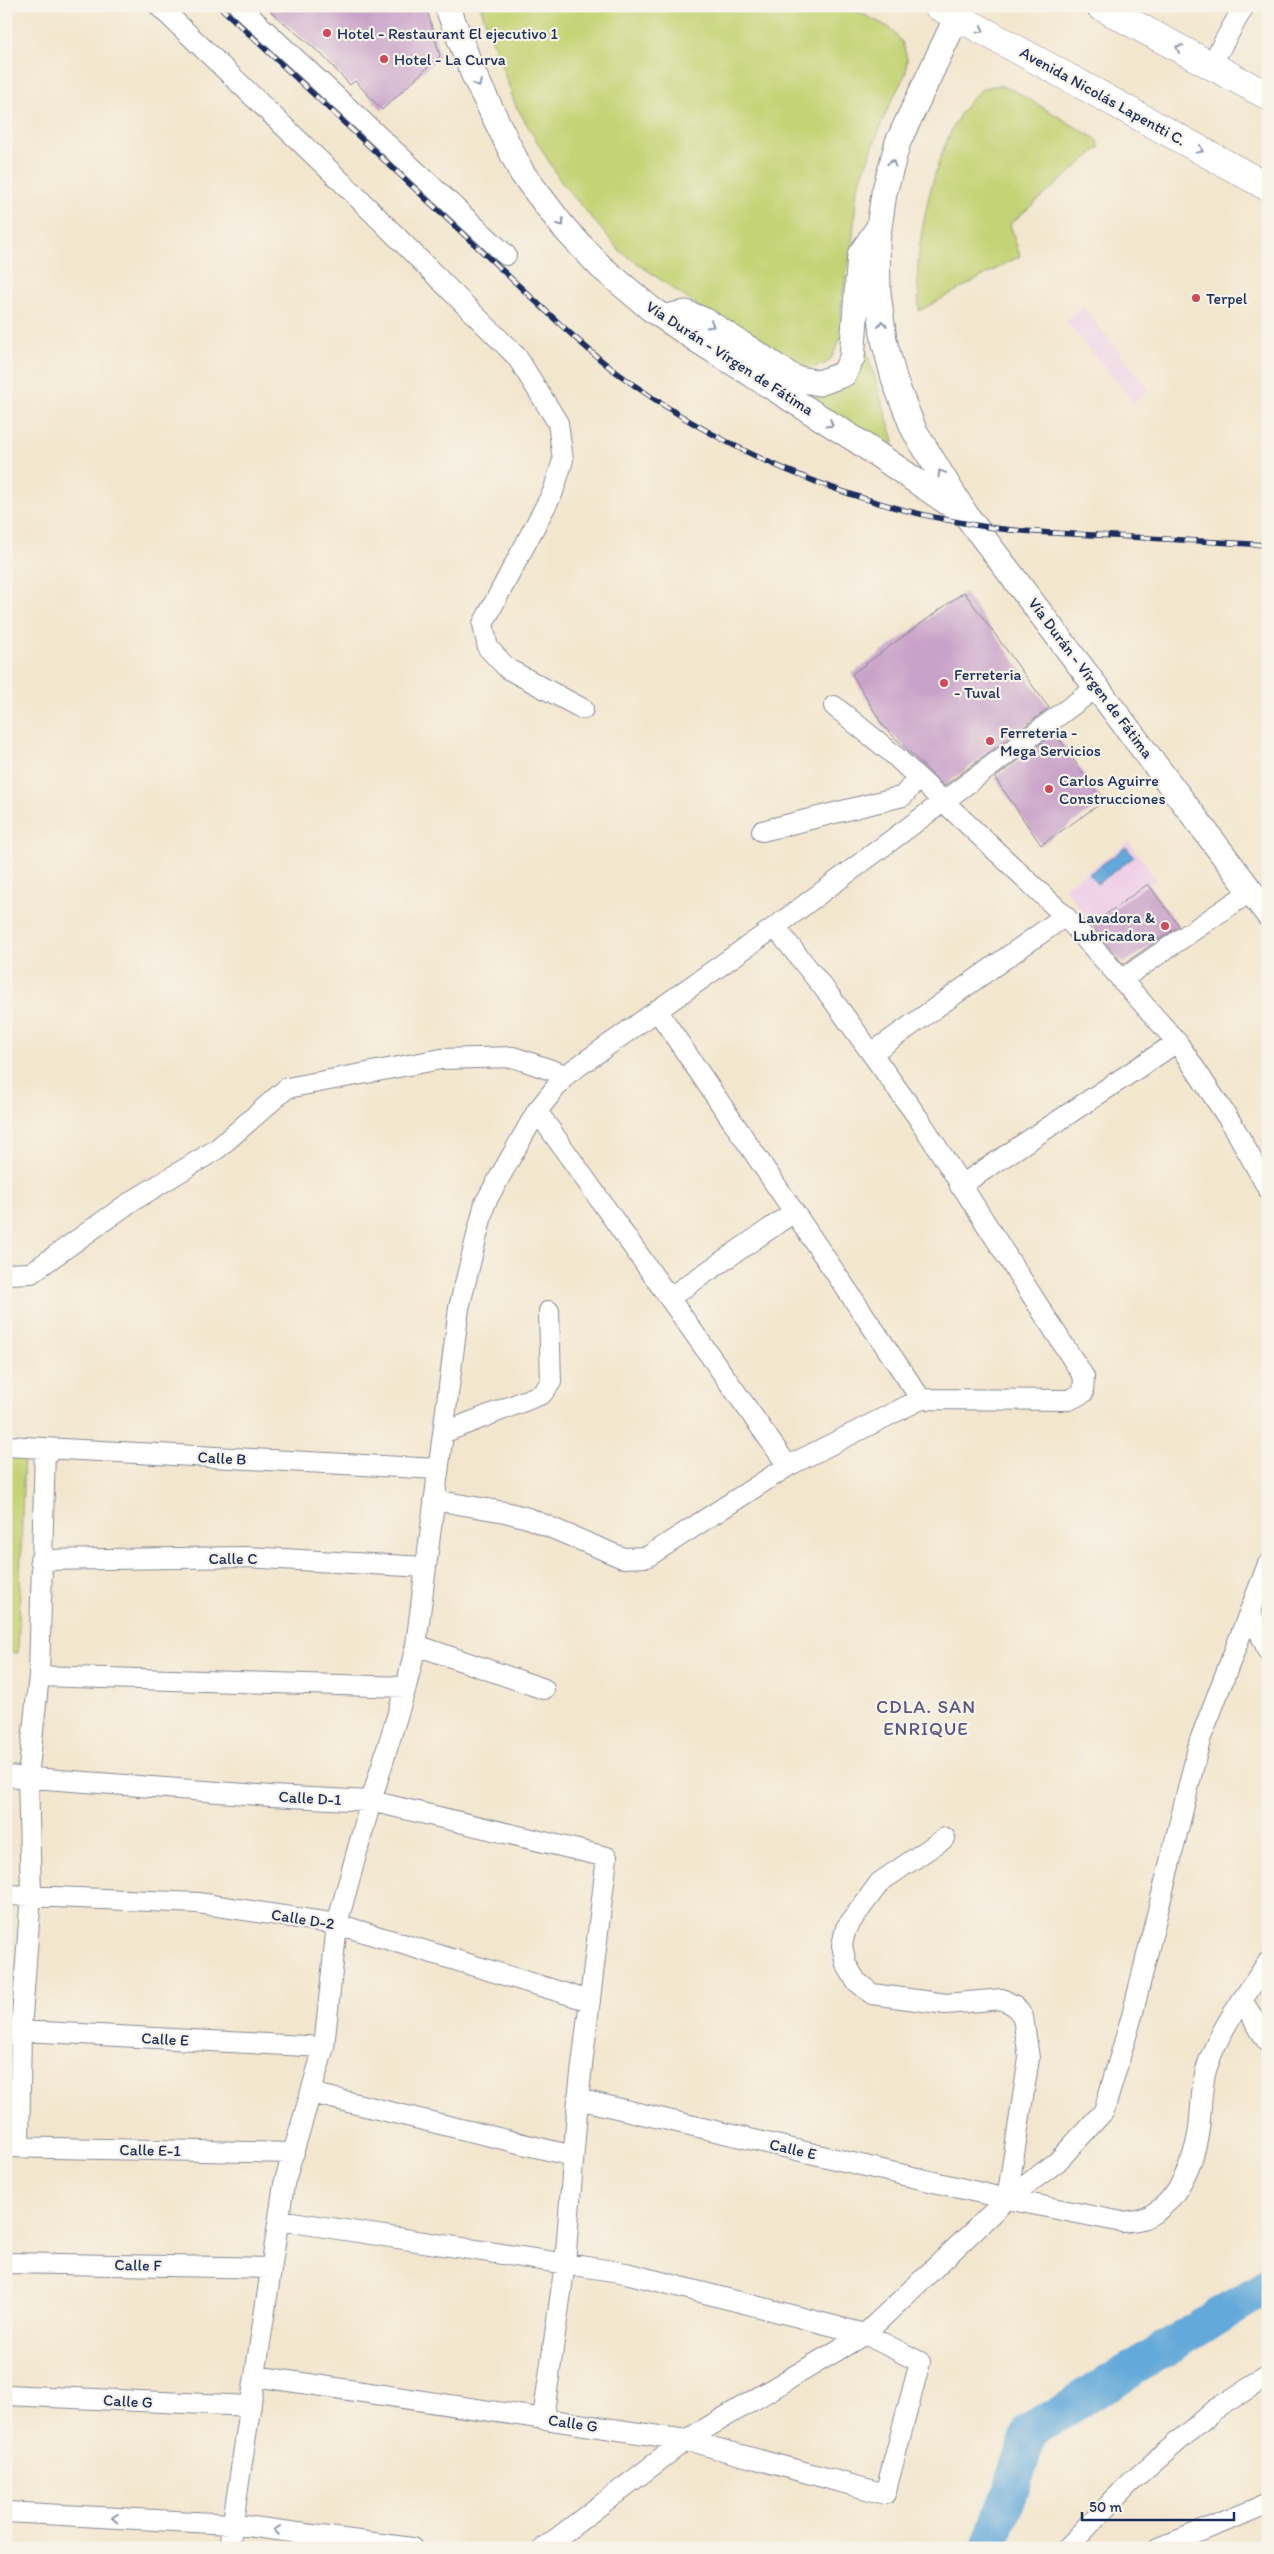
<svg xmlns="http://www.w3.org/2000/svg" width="1274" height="2554" font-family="Itim,sans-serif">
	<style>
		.built { fill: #efd0e7 }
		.green { fill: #c4d375; stroke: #70816a }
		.water { fill: #63a9d9; stroke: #3f6c9c }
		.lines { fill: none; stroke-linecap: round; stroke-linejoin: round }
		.river { stroke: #63a9d9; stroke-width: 36 }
		.building { fill: #c9a2c9 }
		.minor-casing { stroke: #878a96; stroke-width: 22 }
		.major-casing { stroke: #878a96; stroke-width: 27 }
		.highway-casing { stroke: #878a96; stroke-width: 29 }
		.minor { stroke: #fff; stroke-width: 20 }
		.major { stroke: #fff; stroke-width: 25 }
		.highway { stroke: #fff; stroke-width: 28 }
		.rail-casing { stroke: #1b2f5e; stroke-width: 5.5 }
		.rail { stroke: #f7f3e8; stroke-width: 4; stroke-dasharray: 11; stroke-linecap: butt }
		.oneway { stroke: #8d97ae }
		.poi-dot { fill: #d1495b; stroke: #f7f3e8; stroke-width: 2 }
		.labels { text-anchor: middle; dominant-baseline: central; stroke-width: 4.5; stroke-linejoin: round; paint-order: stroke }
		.poi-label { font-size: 16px; fill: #1b2f5e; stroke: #f7f3e8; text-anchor: start }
		.street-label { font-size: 16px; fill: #1b2f5e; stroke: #f7f3e8 }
		.quarter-label { font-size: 19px; letter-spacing: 1px; fill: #585783; stroke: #f7f3e8 }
	</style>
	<rect width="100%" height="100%" fill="#f7f3e8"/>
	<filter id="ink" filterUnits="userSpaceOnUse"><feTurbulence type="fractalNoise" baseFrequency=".02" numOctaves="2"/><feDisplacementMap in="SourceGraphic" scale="10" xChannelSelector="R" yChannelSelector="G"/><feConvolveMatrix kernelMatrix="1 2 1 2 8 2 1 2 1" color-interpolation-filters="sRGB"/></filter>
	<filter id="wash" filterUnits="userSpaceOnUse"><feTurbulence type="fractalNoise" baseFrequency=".0096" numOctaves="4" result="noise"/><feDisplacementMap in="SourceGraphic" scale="20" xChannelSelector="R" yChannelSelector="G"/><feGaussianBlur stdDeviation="1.12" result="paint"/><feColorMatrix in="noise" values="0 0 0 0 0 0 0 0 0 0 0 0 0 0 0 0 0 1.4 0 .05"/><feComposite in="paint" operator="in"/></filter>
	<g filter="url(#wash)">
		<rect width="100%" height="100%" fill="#f3e6ce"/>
		<path class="built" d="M1083,307L1149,389L1134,403L1066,321Z
			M1129,842L1156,879L1091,925L1065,887Z"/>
		<path class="green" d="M480,6H847L890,28L902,42L907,58L906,73L886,112L857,189L852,245L841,304V338L831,359L825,364L808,369L799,368L699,307L620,251L561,182L516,106Z
			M999,85L1015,91L1096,139L1100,147L1010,224L1020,256L919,311C919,292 916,272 919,253C924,208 943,119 981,90C985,87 994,86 999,85Z
			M864,342L894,441L891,450L802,394L809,390Z
			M6,1450L24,1451L18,1653L6,1652Z"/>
		<path class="water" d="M1126,847L1134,857L1097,884L1089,874Z"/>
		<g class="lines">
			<path class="river" d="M990,2548L1030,2431L1268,2286"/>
		</g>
		<g id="blocks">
			<path class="building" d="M264,6H426L440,56L382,110L355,81L350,85L321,54Z
				M964,592L1049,708L944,786L883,726L852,674Z
				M1055,733L1103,802L1041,845L995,778Z
				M1148,884L1179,926L1123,964L1091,925Z"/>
		</g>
	</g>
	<g filter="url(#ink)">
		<use href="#blocks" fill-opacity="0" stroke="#878a96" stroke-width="1"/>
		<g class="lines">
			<g class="minor-casing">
				<path id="minor" d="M159,6L348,188L517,357L558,423L563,460L553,492L483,624L488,648L508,669L583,709
					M239,6L506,255
					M1211,65L1244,6
					M834,706L893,754L1065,916L1177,1042L1234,1127L1268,1189
					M762,831L903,796L918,778
					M1121,980L1251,891
					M657,1010L921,1399
					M872,1053L1065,916
					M537,1111L788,1466
					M960,1186L1177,1042
					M6,1274L31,1273L126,1205L217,1149L287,1088L441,1059L513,1057L566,1075
					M669,1298L794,1212
					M443,1433L542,1394L551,1382L549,1311
					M6,1446L438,1469
					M434,1500L505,1512L528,1518L623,1558L647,1557L788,1466L921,1399L1069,1400L1083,1393L1084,1377L919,1119L830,996L775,927
					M40,1560L246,1557L425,1567
					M1250,1611L1268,1651
					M416,1645L544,1689
					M39,1676L406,1687
					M6,1776L271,1796L371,1801L607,1857L578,2099L565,2264L543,2419
					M945,1838L880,1882L846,1928L842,1945L846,1964L856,1981L872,1994L946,2004L1002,1999L1015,2006L1023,2017L1029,2058L1007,2199
					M6,1895L198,1903L337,1924L590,2001
					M1242,2000L1268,2043
					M6,2030L324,2047
					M311,2093L573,2156
					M578,2099L1007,2199L1122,2222C1132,2221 1143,2220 1151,2215C1178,2200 1193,2163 1198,2135C1202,2113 1200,2088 1207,2067C1219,2029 1246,1995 1268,1962
					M6,2147L294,2153
					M19,2147L21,2031L31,1894L28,1777L39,1676L45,1448
					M6,2263L270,2268
					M255,2376L686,2440L885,2494L920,2362L865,2334L626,2273L279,2220
					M6,2395L251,2406
					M6,2512L231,2524L412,2548
					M229,2548L284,2184L324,2047L337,1924L371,1801L406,1687L416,1645L459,1308L485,1203L537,1111L566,1075L775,927L1097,687
					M544,2548L686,2440L865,2334L1007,2199L1057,2162L1104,2111L1132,2016L1200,1740L1268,1564
					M1067,2548L1129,2484L1214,2410L1268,2376
					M1159,2548L1268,2504"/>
			</g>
			<g class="major-casing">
				<path id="major" d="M447,6L473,73L522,173L564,228L601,267L651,309L697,340L856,440L960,511
					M962,6L898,142L884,193L877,241L878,293L884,340L895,382L914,430L966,515L1268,914
					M665,317L686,313L706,321L794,378L819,383L844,374L852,358L860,255L879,227"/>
			</g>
			<g class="highway-casing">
				<path id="highway" d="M938,6L1268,187
					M1100,6L1268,96"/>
			</g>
			<use href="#minor" class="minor"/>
			<use href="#major" class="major"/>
			<use href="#highway" class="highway"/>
			<g class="rail-casing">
				<path id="rail" d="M219,6L561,325C579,341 597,358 616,372C720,450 847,504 975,525C1014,532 1056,533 1096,535C1153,538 1211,542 1268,545"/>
			</g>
			<use href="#rail" class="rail"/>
		</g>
		<defs><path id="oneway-chevron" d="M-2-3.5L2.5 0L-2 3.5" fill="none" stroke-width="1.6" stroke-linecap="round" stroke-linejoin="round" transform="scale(1.25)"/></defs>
		<g class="oneway">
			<use href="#oneway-chevron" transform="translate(981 30) rotate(29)"/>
			<use href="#oneway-chevron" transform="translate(1179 48) rotate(-152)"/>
			<use href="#oneway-chevron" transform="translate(478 84) rotate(65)"/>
			<use href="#oneway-chevron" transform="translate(1200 150) rotate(29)"/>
			<use href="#oneway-chevron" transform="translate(892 163) rotate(-74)"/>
			<use href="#oneway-chevron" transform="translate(561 223) rotate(52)"/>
			<use href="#oneway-chevron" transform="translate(882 324) rotate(-97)"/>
			<use href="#oneway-chevron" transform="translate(711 325) rotate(31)"/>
			<use href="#oneway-chevron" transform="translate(830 424) rotate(32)"/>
			<use href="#oneway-chevron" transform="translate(941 473) rotate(-121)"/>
			<use href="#oneway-chevron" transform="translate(115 2518) rotate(-177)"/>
			<use href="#oneway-chevron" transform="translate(277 2530) rotate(-172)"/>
		</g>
	</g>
	<g class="poi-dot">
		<circle cx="327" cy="33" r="5"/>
		<circle cx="384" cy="59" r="5"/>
		<circle cx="1196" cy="298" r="5"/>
		<circle cx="944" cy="683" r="5"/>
		<circle cx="990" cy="741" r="5"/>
		<circle cx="1049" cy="789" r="5"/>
		<circle cx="1165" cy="926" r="5"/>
	</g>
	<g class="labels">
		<g class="poi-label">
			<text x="337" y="33">Hotel - Restaurant El ejecutivo 1</text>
			<text x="394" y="59">Hotel - La Curva</text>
			<text x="1206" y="298">Terpel</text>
			<text x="954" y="674">Ferreteria<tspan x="954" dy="18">- Tuval</tspan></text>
			<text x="1000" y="732">Ferreteria -<tspan x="1000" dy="18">Mega Servicios</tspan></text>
			<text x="1059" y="780">Carlos Aguirre<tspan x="1059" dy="18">Construcciones</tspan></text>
			<text x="1155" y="917" text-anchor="end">Lavadora &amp;<tspan x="1155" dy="18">Lubricadora</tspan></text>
		</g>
		<g class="street-label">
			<text transform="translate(1103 96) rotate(29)">Avenida Nicolás Lapentti C.</text>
			<text transform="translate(730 358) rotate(33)">Vía Durán - Vírgen de Fátima</text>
			<text transform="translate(1091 678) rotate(53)">Vía Durán - Vírgen de Fátima</text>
			<text transform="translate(222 1458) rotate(3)">Calle B</text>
			<text x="233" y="1558">Calle C</text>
			<text transform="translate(310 1798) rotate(3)">Calle D-1</text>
			<text transform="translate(303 1919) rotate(9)">Calle D-2</text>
			<text transform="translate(165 2039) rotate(3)">Calle E</text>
			<text transform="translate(793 2149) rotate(13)">Calle E</text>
			<text transform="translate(150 2150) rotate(1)">Calle E-1</text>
			<text transform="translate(138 2265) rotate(1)">Calle F</text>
			<text transform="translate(128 2401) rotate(3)">Calle G</text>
			<text transform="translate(573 2423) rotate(8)">Calle G</text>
		</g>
		<g class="quarter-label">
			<text x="926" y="1706">CDLA. SAN<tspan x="926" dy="22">ENRIQUE</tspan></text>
		</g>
	</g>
	<rect width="1274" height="2554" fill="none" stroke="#f7f3e8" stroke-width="25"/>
	<path d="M1082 2512v8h152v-8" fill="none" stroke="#1b2f5e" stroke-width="2.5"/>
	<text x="1089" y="2512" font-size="15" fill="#1b2f5e" stroke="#f7f3e8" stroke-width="4" paint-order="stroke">50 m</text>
</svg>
